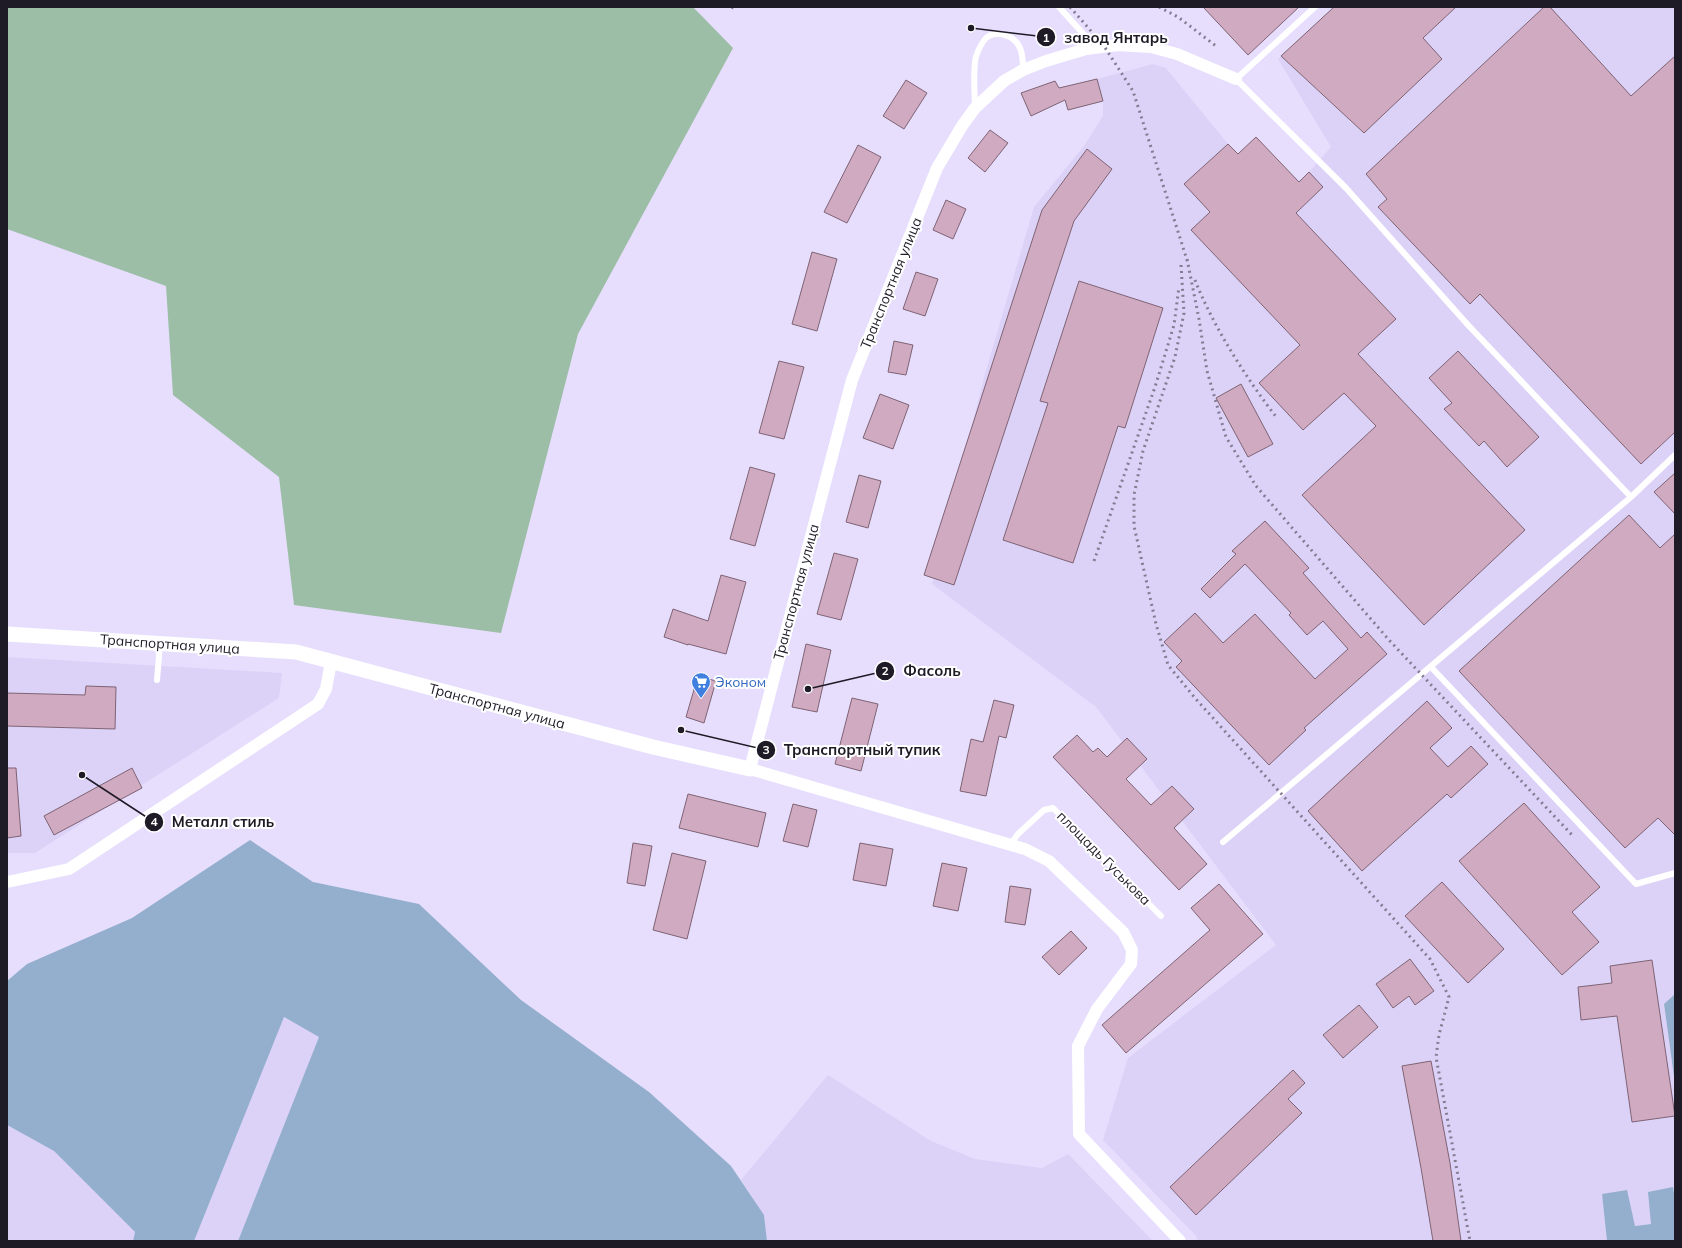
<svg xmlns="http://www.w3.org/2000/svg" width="1682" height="1248" font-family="Mulish,sans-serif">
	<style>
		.built { fill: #dcd2f8 }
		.green { fill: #9cbea6 }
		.water { fill: #94afcd }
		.building { fill: #d0aac1; stroke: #7e6374 }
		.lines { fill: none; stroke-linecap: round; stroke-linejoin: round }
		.service { stroke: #fff; stroke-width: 6 }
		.minor { stroke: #fff; stroke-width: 12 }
		.tertiary { stroke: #fff; stroke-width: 15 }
		.rail { stroke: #837d92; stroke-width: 3; stroke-dasharray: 2 4; stroke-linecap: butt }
		.labels { text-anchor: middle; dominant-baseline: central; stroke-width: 4; stroke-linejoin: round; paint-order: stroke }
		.street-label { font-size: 14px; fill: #1e1b26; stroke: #fff }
		.shop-label { font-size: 14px; fill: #366cbe; stroke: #fff; text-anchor: start }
		.leader { fill: none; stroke: #1e1b26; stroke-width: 1.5 }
		.callout-dot { fill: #1e1b26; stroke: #fff; stroke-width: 1.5 }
		.mark-label { font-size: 12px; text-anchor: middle; font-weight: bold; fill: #fff }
		.callout-label { font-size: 15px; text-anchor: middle; font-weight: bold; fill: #1e1b26; stroke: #fff; stroke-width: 4; stroke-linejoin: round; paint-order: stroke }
	</style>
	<rect width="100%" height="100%" fill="#e7defe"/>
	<path class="built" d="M1334,7H1675V994L1664,1004L1675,1084V1200L1673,1187L1651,1224L1635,1226L1602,1194L1607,1241H1198L1196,1236L1103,1140L1128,1058L1276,945L1096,707L932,584L985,374L1034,207L1084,146L1103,116V101L1097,79L1153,64L1166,68L1228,144L1281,198L1309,172L1331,147L1278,59Z
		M7,657L282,673L279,698L35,853H7Z
		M283,1017L320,1037L238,1241H194Z
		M828,1075L931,1141L975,1159L1042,1168L1068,1154L1153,1241H767L764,1215L741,1180Z
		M7,1125L54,1151L135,1232L133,1241H7Z"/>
	<path class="green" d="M7,7H693L733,48L578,334L501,633L294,605L279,477L173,395L166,286L7,229Z"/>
	<path class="water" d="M250,840L313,882L419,904L521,1000L649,1092L731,1166L764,1215L767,1241H238L319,1037L284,1017L194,1241H133L135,1232L54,1151L7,1125V981L27,964L132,918Z
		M1675,994V1084L1664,1004Z
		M1673,1187L1675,1200V1241H1607L1602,1194L1627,1190L1635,1226L1651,1224L1648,1192Z"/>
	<path class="building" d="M1203,7H1299L1248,55Z
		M1334,7H1456L1423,38L1442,59L1364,133L1281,56Z
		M1544,7H1550L1631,96L1675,56V432L1641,464L1480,294L1470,304L1378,207L1387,199L1366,174Z
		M1097,79L1103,101L1068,110L1065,100L1031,116L1021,93L1055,81L1059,88Z
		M906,80L927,93L904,129L883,116Z
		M990,130L1008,143L985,172L968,158Z
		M1256,137L1299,182L1309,172L1323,187L1296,213L1396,319L1358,354L1525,530L1424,625L1302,495L1376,426L1344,393L1303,430L1259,383L1300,345L1191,230L1210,212L1184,184L1228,144L1238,154Z
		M858,145L881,157L847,223L824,212Z
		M1087,149L1112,169L1074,221L954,585L924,575L1042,210Z
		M946,200L966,209L953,239L933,230Z
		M812,252L837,259L817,331L792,324Z
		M916,272L938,279L925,316L903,309Z
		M1079,281L1163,308L1125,428L1118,426L1073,563L1003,540L1048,403L1040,401Z
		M894,341L913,345L906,375L888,372Z
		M1458,351L1539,437L1507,467L1484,441L1479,446L1444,409L1452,403L1429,378Z
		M779,361L804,367L784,439L759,433Z
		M1241,384L1273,444L1248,457L1216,398Z
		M880,394L909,405L893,449L863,438Z
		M750,467L775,474L755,546L730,539Z
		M1675,473V514L1654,492Z
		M859,475L881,481L868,528L846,522Z
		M1629,515L1660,548L1675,534V835L1658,818L1625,848L1459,671Z
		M1265,521L1309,568L1303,573L1361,638L1367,632L1387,654L1304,728L1306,730L1269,765L1176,667L1182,661L1164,642L1195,613L1223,643L1255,614L1315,679L1348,649L1323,621L1307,635L1289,615L1291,613L1245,564L1210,598L1201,589L1236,554L1232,551Z
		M834,553L858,559L841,620L817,614Z
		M721,575L746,582L726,654L688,644V645L664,637L673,609L708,621Z
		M806,644L831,650L817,712L792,707Z
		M698,676L716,681L704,723L686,717Z
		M86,686L116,687L115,729L7,726V693L85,695Z
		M852,698L878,704L861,771L835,764Z
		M994,700L1014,705L1006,738L999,736L986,796L960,791L971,739L983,742Z
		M1427,701L1452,728L1430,748L1448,767L1471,746L1488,764L1451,798L1447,794L1362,871L1308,811Z
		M1077,735L1093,752L1098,748L1107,757L1127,738L1147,759L1126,779L1151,805L1172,786L1194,809L1174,828L1207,864L1179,890L1053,757Z
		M7,768H16L21,836L7,838Z
		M132,768L142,788L54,835L44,816Z
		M688,794L766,813L758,847L679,828Z
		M1524,803L1600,887L1572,912L1599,942L1562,975L1459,861Z
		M793,804L817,810L808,847L783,841Z
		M633,843L652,846L645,886L627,883Z
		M860,843L893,849L886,886L853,880Z
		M672,853L706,861L687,939L653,930Z
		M942,863L967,868L958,911L933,906Z
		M1442,882L1504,949L1468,983L1405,916Z
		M1219,884L1263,934L1126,1053L1102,1025L1210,930L1191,908Z
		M1010,886L1031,889L1025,925L1005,922Z
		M1071,931L1087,948L1059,975L1042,957Z
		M1410,959L1434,991L1415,1005L1409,996L1393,1008L1376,984Z
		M1652,960L1675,1116L1632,1122L1617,1016L1581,1020L1578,987L1612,983L1610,966Z
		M1359,1005L1378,1027L1343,1058L1323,1035Z
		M1431,1061L1450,1163L1461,1241H1433L1421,1168L1402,1066Z
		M1293,1070L1305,1083L1288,1099L1302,1113L1196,1215L1170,1187Z"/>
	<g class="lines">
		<path class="service" d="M1059,7L1096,48
			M1315,7L1236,79L1346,188L1468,325L1631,497L1675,455
			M975,107C975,95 972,64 977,54C978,50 983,41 986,38C997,29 1015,36 1020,48C1023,55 1023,63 1023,70
			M1431,667L1636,884L1675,873
			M157,680L160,644
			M1223,842L1631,497
			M1010,845L1018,834L1044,810L1053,808L1161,916"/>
		<path class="minor" d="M7,882L69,869L318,704L326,689L331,662
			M1180,1241L1079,1134L1078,1046L1097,1009L1131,964L1132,950L1123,932L1049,861L1025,849L750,769L852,380L937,168L962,126L975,108L1004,81L1023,70L1046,61L1086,49L1118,45L1151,47L1177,54L1236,79"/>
		<path class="tertiary" d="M7,634L296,652L653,747L750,769"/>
		<path class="rail" d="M732,7L734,9
			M1070,7L1104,46L1133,91L1188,263
			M1159,7L1178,17L1216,46
			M1187,259L1199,319L1207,371L1226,437L1256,486L1389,640L1573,836
			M1181,265L1184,313L1175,357L1143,451L1134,495V526L1156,624L1168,665L1195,698L1430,959L1449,997L1439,1035L1436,1057L1470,1241
			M1195,280C1213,326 1246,378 1277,418
			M1094,561L1155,387L1174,325L1179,287"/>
	</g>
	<defs>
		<g id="supermarket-pin" transform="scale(1)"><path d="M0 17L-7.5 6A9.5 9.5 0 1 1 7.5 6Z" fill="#3f7fe0" stroke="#fff"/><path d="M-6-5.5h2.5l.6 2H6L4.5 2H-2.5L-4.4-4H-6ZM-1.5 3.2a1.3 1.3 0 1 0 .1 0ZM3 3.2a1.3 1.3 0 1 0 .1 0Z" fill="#fff"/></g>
	</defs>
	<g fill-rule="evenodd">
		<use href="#supermarket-pin" x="701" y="682"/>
	</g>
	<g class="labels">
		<g class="street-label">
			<text transform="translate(891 283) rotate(-68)">Транспортная улица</text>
			<text transform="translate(796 592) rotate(-75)">Транспортная улица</text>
			<text transform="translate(170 644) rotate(4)">Транспортная улица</text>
			<text transform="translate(497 706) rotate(15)">Транспортная улица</text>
			<text transform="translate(1104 858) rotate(45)">площадь Гуськова</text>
		</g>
		<g class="shop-label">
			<text x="715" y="682">Эконом</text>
		</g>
	</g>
	<path class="leader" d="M971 28L1046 37M808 689L885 671M681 730L766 750M82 775L154 822"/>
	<g class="callout-dot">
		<circle cx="971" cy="28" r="4"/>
		<circle cx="808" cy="689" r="4"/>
		<circle cx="681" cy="730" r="4"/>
		<circle cx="82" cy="775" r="4"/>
		<circle cx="1046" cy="37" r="10"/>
		<circle cx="885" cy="671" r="10"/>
		<circle cx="766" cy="750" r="10"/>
		<circle cx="154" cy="822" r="10"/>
	</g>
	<g class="mark-label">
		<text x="1046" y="42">1</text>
		<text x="885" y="675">2</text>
		<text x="766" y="754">3</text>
		<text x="154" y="826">4</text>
	</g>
	<g class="callout-label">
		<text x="1116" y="43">завод Янтарь</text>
		<text x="932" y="676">Фасоль</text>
		<text x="862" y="755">Транспортный тупик</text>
		<text x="223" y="827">Металл стиль</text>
	</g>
	<rect width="1682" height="1248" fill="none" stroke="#1e1b26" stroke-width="16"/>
</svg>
